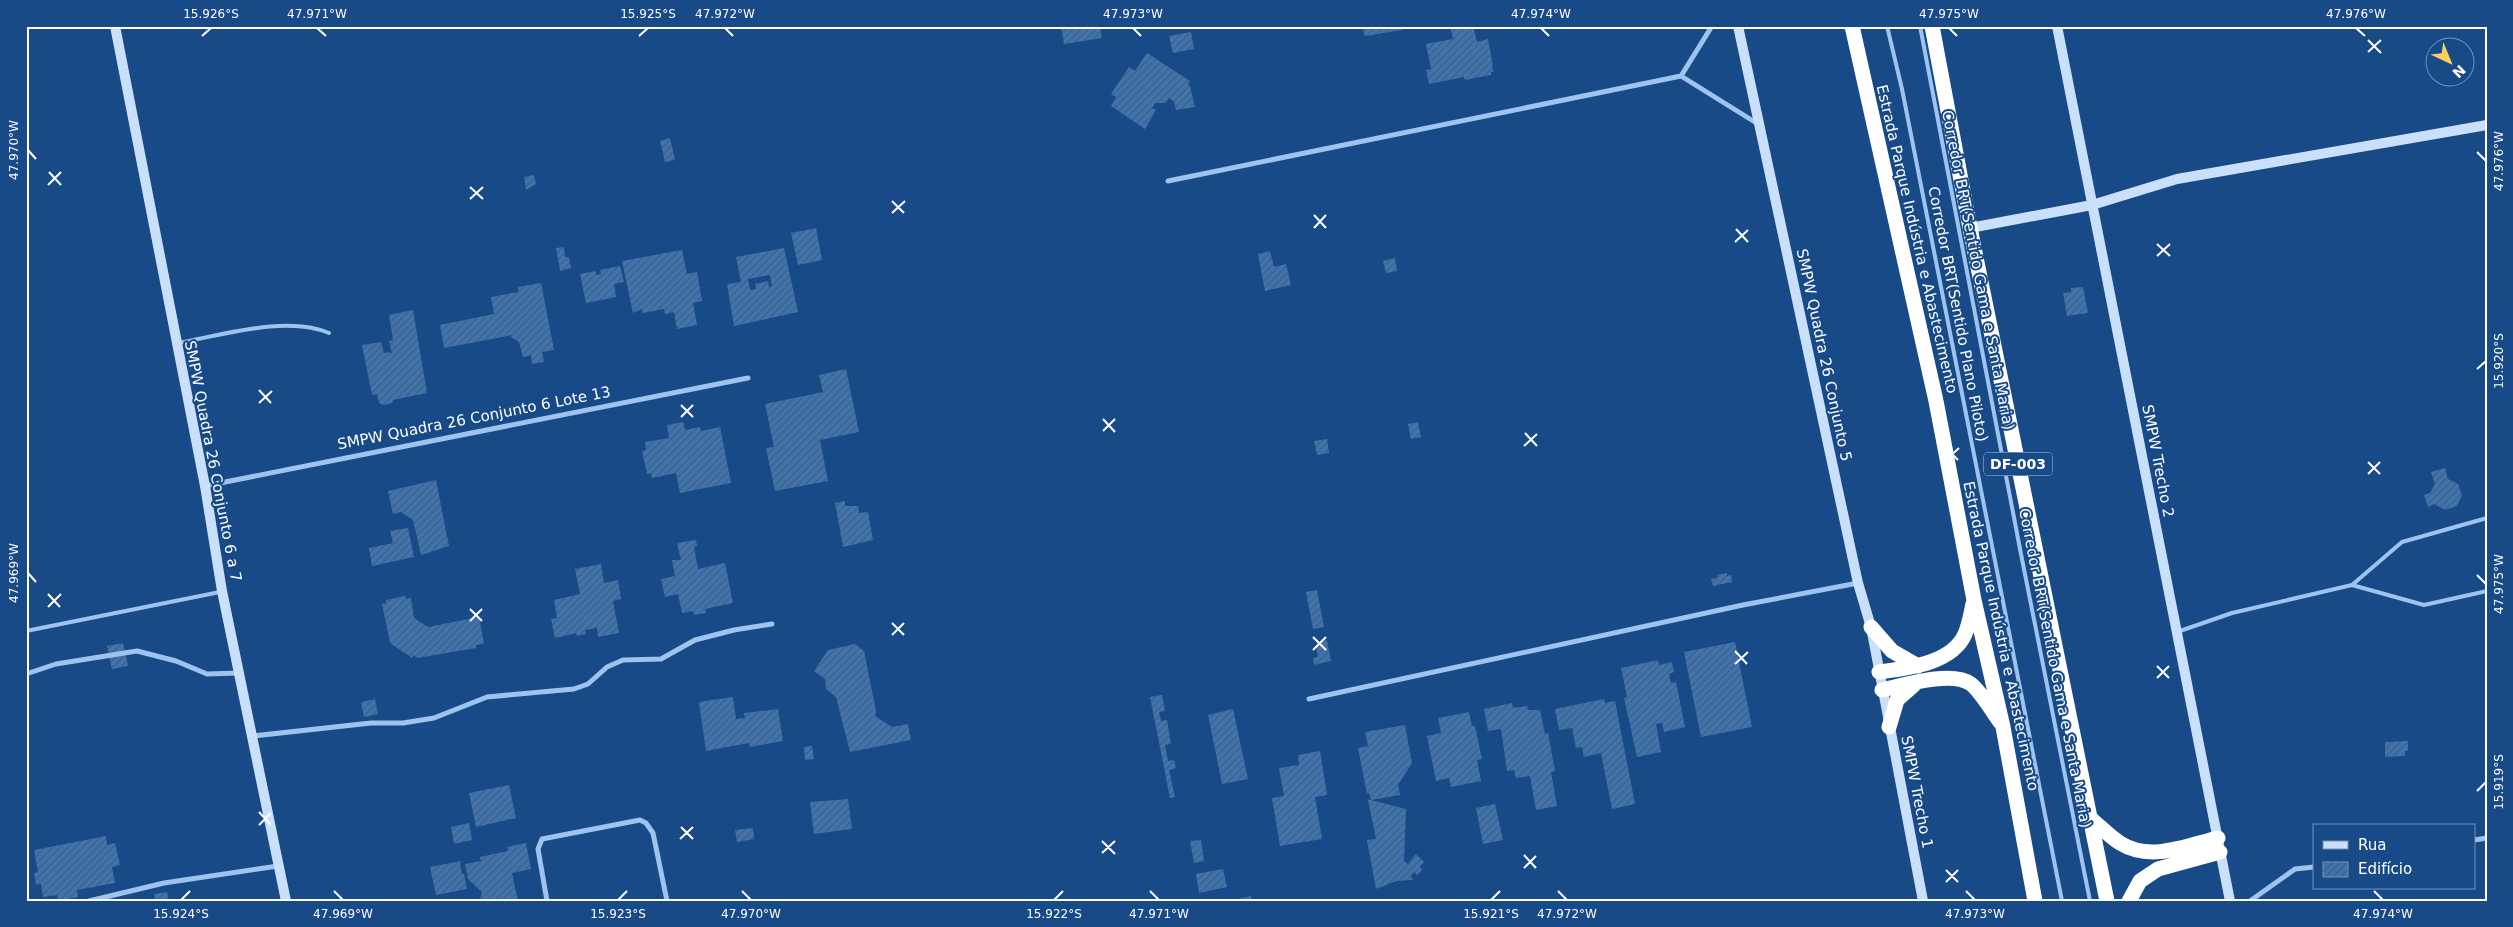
<svg xmlns="http://www.w3.org/2000/svg" width="2513" height="927" font-family="'DejaVu Sans',sans-serif">
	<style>
		.building { fill: url(#building-hatch); fill-rule: evenodd }
		.lines { fill: none; stroke-linecap: round; stroke-linejoin: round }
		.lane { stroke: #9dc3ee; stroke-width: 4 }
		.street { stroke: #9dc3ee; stroke-width: 5 }
		.secondary { stroke: #cae0fa; stroke-width: 10 }
		.highway { stroke: #fff; stroke-width: 15 }
		.ticks { fill: none; stroke: #fff; stroke-width: 2 }
		.labels { text-anchor: middle; dominant-baseline: central; stroke-width: 4; stroke-linejoin: round; paint-order: stroke }
		.shield { fill: #174a87; stroke: #b9c9db; stroke-width: 1 }
		.shield-label { font-size: 14px; font-weight: bold; fill: #fff }
		.street-label { font-size: 15px; fill: #fff; stroke: #174a87 }
		.neatline { fill: none; stroke: #fff; stroke-width: 2 }
		.ticks-label { font-size: 12px; text-anchor: middle; fill: #fff }
	</style>
	<defs>
		<pattern id="building-hatch" width="6" height="6" patternUnits="userSpaceOnUse" patternTransform="scale(1.25)"><rect width="6" height="6" fill="#3f74b1"/><path d="M-1 1l2-2M0 6l6-6M5 7l2-2" fill="none" stroke="#465e79"/></pattern>
	</defs>
	<rect width="100%" height="100%" fill="#174a87"/>
	<path class="building" d="M1100,26L1102,38L1064,44L1061,27Z
		M1362,26H1401L1402,30L1365,36Z
		M1450,26H1473L1477,42L1488,39L1492,60L1493,72H1491V75L1465,80L1464,77L1429,84L1426,70L1431,69L1426,44L1453,39Z
		M1191,32L1194,49L1173,53L1169,36Z
		M1147,53L1190,81L1188,84L1190,86L1195,107L1176,110L1174,102L1169,98L1166,103H1155L1152,108L1156,110L1145,129L1111,106L1116,97L1111,94L1129,67L1135,71Z
		M670,138L675,160L665,162L660,141Z
		M534,175L536,184L526,190L524,177Z
		M816,228L822,260L798,265L791,233Z
		M564,247L565,257H569L571,268L560,271L556,248Z
		M784,248L798,312L734,326L727,284L741,282L736,257ZM770,275L772,286L769,287L768,281L755,284L756,289L750,290L748,279Z
		M682,250L687,274L697,272L702,301L693,303L697,325L677,329L674,312L665,314L664,309L643,313L642,309L633,313L622,261Z
		M1270,251L1274,267L1286,264L1291,285L1265,291L1258,254Z
		M1395,258L1397,271L1386,273L1383,261Z
		M620,266L624,282L614,284L616,297L586,303L580,274L596,271V275L601,274L600,270Z
		M541,283L554,350L542,352L544,362L532,364L531,355L523,357L519,342L511,337L512,335L444,348L440,325L494,314L491,297L518,292V287Z
		M2083,287L2088,313L2067,316L2063,293L2071,292V288Z
		M413,310L427,393L393,400L392,403L383,405L379,403L377,394L372,395L362,345L381,342L384,353L389,352L392,354L389,341L393,340L389,315Z
		M846,369L859,432L820,440L828,481L775,491L766,448L774,447L765,404L823,392L819,375Z
		M683,422L685,430L700,427L701,431L720,427L731,483L680,493L676,473L652,478L651,473L647,474L642,451L646,450L645,442L669,438L667,425Z
		M1418,422L1421,437L1411,439L1408,424Z
		M1327,439L1329,453L1317,455L1314,441Z
		M2445,468L2448,479L2458,484L2462,495L2457,506L2445,510L2434,504L2428,507L2424,495L2430,493L2435,484L2431,472Z
		M436,480L449,546L421,555L413,520L401,512L393,514L388,491Z
		M845,501V506H858L859,513L868,512L873,540L843,547L835,503Z
		M408,528L414,557L372,566L369,548L393,543L390,531Z
		M696,540L697,546L694,547L698,569L725,563L733,603L705,609L706,613L694,615L693,611L682,613L678,594L665,597L661,579L675,576L672,560H681L677,543Z
		M601,564L604,583L618,580L621,599L613,601L619,633L598,637L597,628L585,630L586,634L577,636L576,633L555,638L551,619L557,618L554,600L580,594L575,569Z
		M1727,573V576L1731,575L1732,582L1713,586L1711,579L1717,578V575Z
		M1317,590L1324,627L1313,629L1306,592Z
		M405,596L406,599L411,598L414,618L428,627L479,617L484,644L476,645V648L417,658L414,655L412,658L390,643L382,604L386,603V600Z
		M1327,640L1331,661L1314,665L1313,658L1318,657L1316,646L1321,645L1320,641Z
		M1735,642L1752,727L1701,737L1684,652Z
		M123,643L128,666L112,669L107,646Z
		M855,644L864,651L876,711L875,716L892,727L908,724L911,740L850,752L836,697L826,689L825,679L814,671L828,650Z
		M1658,660L1659,665L1672,662L1674,672L1669,674L1671,683L1676,682L1685,727L1664,732L1662,723L1656,724L1661,752L1637,757L1624,698L1627,697L1621,668Z
		M1162,695L1165,711L1159,712L1161,721L1167,720L1171,744L1165,745L1168,761L1174,760L1176,768L1169,770L1175,797L1170,798L1150,697Z
		M733,697L736,719L745,718L744,713L778,709L783,741L750,747L749,743L706,751L699,702Z
		M375,699L378,714L364,717L361,702Z
		M1604,699L1605,703L1615,701L1635,804L1612,809L1601,753L1584,757L1582,747L1576,748L1572,728L1559,730L1555,709Z
		M1512,703L1513,708L1527,706L1528,710H1540L1545,734L1548,733L1555,771L1551,772L1557,806L1536,810L1530,776L1516,778L1514,770L1507,771L1501,729L1488,731L1484,709Z
		M1233,709L1248,779L1222,784L1208,715Z
		M1469,712L1472,726H1475L1482,759L1477,760L1481,781L1451,787L1449,778L1436,781L1427,736L1441,733L1438,718Z
		M1405,725L1412,763L1398,785L1400,795L1371,800L1406,809L1404,861L1408,864L1416,854L1424,862L1420,866L1422,870L1417,875L1414,872L1411,876L1413,880L1396,881L1376,889L1367,840L1376,839L1368,800H1371L1369,793L1367,794L1358,748L1368,746L1365,732Z
		M2408,741V751H2405V756L2385,757V742Z
		M812,746L814,759L805,760L804,747Z
		M1320,751L1327,795L1315,797L1322,839L1280,846L1272,798L1284,796L1279,768L1299,765L1298,755Z
		M509,785L516,818L476,827L469,793Z
		M848,799L852,829L814,834L810,802Z
		M1495,804L1503,840L1483,844L1476,808Z
		M469,823L472,840L454,844L451,827Z
		M753,828L754,839L737,842L735,830Z
		M106,836L107,845L115,843L120,865L112,867L115,883L77,890L78,897L58,901L57,895L43,897L41,884L36,885L34,873L38,872L34,850Z
		M1201,840L1204,861L1194,863L1190,841Z
		M526,843L531,869L512,873L518,901H480L482,892L468,879L465,864L481,861L480,857L508,851L507,847Z
		M461,861L460,864L462,874H464L467,889L436,895L430,867Z
		M1223,869L1227,887L1199,893L1196,874Z
		M167,892L169,901H155L154,894Z
		M1251,896L1252,901H1234V900Z"/>
	<g class="lines">
		<path class="lane" d="M1887,26L1902,89L2062,901
			M1920,26L2020,549L2090,901
			M178,343C223,335 287,315 329,333
			M2352,585L2402,542L2487,518
			M26,631L220,592
			M2177,632L2232,613L2352,585L2424,605L2487,591"/>
		<path class="street" d="M1681,76L1712,26
			M1168,181L1681,76L1758,124
			M205,486L748,378
			M26,674L56,664L137,651L176,661L207,674L239,673
			M1309,699L1743,605L1858,583
			M253,736L371,723H403L434,718L487,697L574,689L588,684L607,667L623,660L661,659L695,640L734,630L772,624
			M2474,840L2487,838
			M89,901L164,883L278,866
			M547,901L538,849L542,839L640,820L646,823L653,833L667,901
			M2250,901L2295,869L2314,867"/>
		<path class="secondary" d="M115,26L205,486L222,591L286,901
			M1738,26L1858,583L1871,627L1923,901
			M2057,26L2230,901
			M1970,228L2092,205L2177,179L2487,125"/>
		<path class="highway" d="M1852,26L1936,401L1974,600L2003,727L2035,901
			M1932,26L1970,228L2107,901
			M1871,627L1892,651L1918,666
			M1879,672C1907,668 1952,664 1965,634C1969,625 1971,613 1973,604
			M1882,690C1904,685 1952,670 1971,684C1982,693 1991,710 2000,722
			M1889,727L1897,700L1914,685
			M2090,818C2100,826 2109,836 2120,843C2150,862 2186,846 2218,838
			M2129,901L2140,881L2158,869L2220,852"/>
	</g>
	<path class="ticks" d="M317,28L326,36M725,28L733,36M1133,28L1141,36M1541,28L1549,36M1949,28L1957,36M2356,28L2365,36M202,36L211,28M639,36L648,28M2368,40L2381,53M2368,52L2381,40M28,150L36,159M2477,152L2486,161M49,172L61,185M48,185L61,172M470,187L483,199M470,199L483,187M892,201L904,213M892,213L905,201M1314,215L1326,228M1314,228L1326,215M1736,229L1748,242M1735,242L1748,230M2157,244L2170,256M2157,256L2170,244M2477,369L2486,361M259,390L271,403M259,403L272,391M681,405L693,417M681,417L693,405M1103,419L1115,432M1103,431L1115,419M1525,433L1537,446M1524,446L1537,434M1946,448L1958,460M1946,460L1959,448M2368,462L2380,474M2368,474L2380,462M28,573L36,582M2477,575L2486,584M48,594L60,607M48,607L61,594M470,609L482,621M470,621L482,609M892,623L904,635M892,635L904,623M1313,637L1326,650M1313,650L1326,637M1735,651L1747,664M1735,664L1748,652M2157,666L2169,678M2157,678L2169,666M2477,791L2486,782M259,812L271,825M259,825L271,813M681,827L693,839M680,839L693,827M1102,841L1115,854M1102,853L1115,841M1524,855L1536,868M1524,868L1536,856M1946,870L1958,882M1946,882L1958,870M334,891L343,900M742,891L751,900M1150,891L1159,900M1558,891L1567,900M1966,891L1975,900M2374,891L2383,900M181,900L190,891M618,900L627,891M1054,900L1063,891M1491,900L1500,891"/>
	<g class="labels">
		<rect class="shield" x="1984" y="452.5" width="68" height="23" rx="4"/>
		<g class="shield-label">
			<text x="2018" y="464">DF-003</text>
		</g>
		<g class="street-label">
			<text transform="translate(1917 239) rotate(77)">Estrada Parque Indústria e Abastecimento</text>
			<text transform="translate(1978 270) rotate(79)">Corredor BRT(Sentido Gama e Santa Maria)</text>
			<text transform="translate(1958 314) rotate(79)">Corredor BRT(Sentido Plano Piloto)</text>
			<text transform="translate(1824 355) rotate(78)">SMPW Quadra 26 Conjunto 5</text>
			<text transform="translate(474 418) rotate(-11)">SMPW Quadra 26 Conjunto 6 Lote 13</text>
			<text transform="translate(213 461) rotate(79)">SMPW Quadra 26 Conjunto 6 a 7</text>
			<text transform="translate(2158 461) rotate(79)">SMPW Trecho 2</text>
			<text transform="translate(2001 636) rotate(78)">Estrada Parque Indústria e Abastecimento</text>
			<text transform="translate(2055 668) rotate(79)">Corredor BRT(Sentido Gama e Santa Maria)</text>
			<text transform="translate(1917 792) rotate(79)">SMPW Trecho 1</text>
		</g>
	</g>
	<rect width="2513" height="927" fill="none" stroke="#174a87" stroke-width="55"/>
	<rect x="2313" y="824" width="162" height="65" fill="#174a87" stroke="#7492b7"/>
	<rect x="2323" y="841" width="25" height="8" fill="#cae0fa" stroke="#7492b7"/>
	<text x="2358" y="850" font-size="15" fill="#ffffff">Rua</text>
	<rect x="2323" y="862" width="25" height="15" fill="url(#building-hatch)" stroke="#7492b7"/>
	<text x="2358" y="874" font-size="15" fill="#ffffff">Edifício</text>
	<g transform="translate(2450 62) rotate(136)"><circle r="24" fill="#174a87" stroke="#7492b7"/>
	<path d="M0-4L9 19L0 12L-9 19Z" fill="#ffcd5a"/>
	<text y="-8" font-size="14" font-weight="bold" text-anchor="middle" fill="#ffffff">N</text>
	</g>
	<rect x="28" y="28" width="2458" height="872" class="neatline"/>
	<g class="ticks-label">
		<text x="211" y="18">15.926°S</text>
		<text x="317" y="18">47.971°W</text>
		<text x="648" y="18">15.925°S</text>
		<text x="725" y="18">47.972°W</text>
		<text x="1133" y="18">47.973°W</text>
		<text x="1541" y="18">47.974°W</text>
		<text x="1949" y="18">47.975°W</text>
		<text x="2356" y="18">47.976°W</text>
		<text transform="translate(14 150) rotate(-90)" y="4">47.970°W</text>
		<text transform="translate(2499 161) rotate(-90)" y="4">47.976°W</text>
		<text transform="translate(2499 361) rotate(-90)" y="4">15.920°S</text>
		<text transform="translate(14 573) rotate(-90)" y="4">47.969°W</text>
		<text transform="translate(2499 584) rotate(-90)" y="4">47.975°W</text>
		<text transform="translate(2499 782) rotate(-90)" y="4">15.919°S</text>
		<text x="181" y="918">15.924°S</text>
		<text x="343" y="918">47.969°W</text>
		<text x="618" y="918">15.923°S</text>
		<text x="751" y="918">47.970°W</text>
		<text x="1054" y="918">15.922°S</text>
		<text x="1159" y="918">47.971°W</text>
		<text x="1491" y="918">15.921°S</text>
		<text x="1567" y="918">47.972°W</text>
		<text x="1975" y="918">47.973°W</text>
		<text x="2383" y="918">47.974°W</text>
	</g>
</svg>
